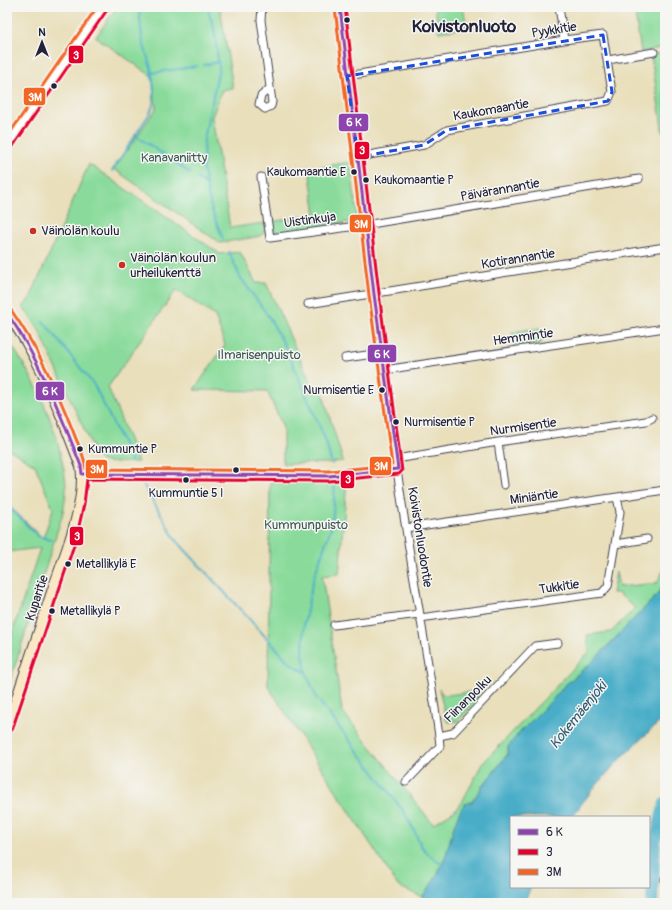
<svg xmlns="http://www.w3.org/2000/svg" width="672" height="910" font-family="Pangolin,sans-serif">
	<style>
		.green { fill: #8adb9b; stroke: #567e6b }
		.water { fill: #48adc8; stroke: #356882 }
		.lines { fill: none; stroke-linecap: round; stroke-linejoin: round }
		.stream { stroke: #48adc8; stroke-width: 2 }
		.river { stroke: #48adc8; stroke-width: 12 }
		.street-casing { stroke: #403e4e; stroke-width: 9 }
		.secondary-casing { stroke: #403e4e; stroke-width: 12 }
		.street { stroke: #fff; stroke-width: 7 }
		.secondary { stroke: #fae7c3; stroke-width: 10 }
		.bus-1-casing { stroke: #f6f6f2; stroke-width: 6 }
		.bus-2-casing { stroke: #f6f6f2; stroke-width: 6 }
		.bus-3-casing { stroke: #f6f6f2; stroke-width: 6 }
		.bus-1 { stroke: #8e44ad; stroke-width: 3 }
		.bus-2 { stroke: #e4002b; stroke-width: 3 }
		.bus-3 { stroke: #f26522; stroke-width: 3 }
		.marked { fill: none; stroke: #1d4ed8; stroke-width: 3; stroke-dasharray: 8 5; stroke-linejoin: round }
		.bus-dot { fill: #22223b; stroke: #f6f6f2; stroke-width: 1.5 }
		.poi-dot { fill: #c8321e; stroke: #f6f6f2; stroke-width: 1.5 }
		.labels { text-anchor: middle; dominant-baseline: central; stroke-width: 3; stroke-linejoin: round; paint-order: stroke }
		.bus-label { font-size: 12px; fill: #22223b; stroke: #f6f6f2; text-anchor: start }
		.street-label { font-size: 13px; fill: #22223b; stroke: #f6f6f2 }
		.park-label { font-size: 13px; fill: #415a58; stroke: #f6f6f2 }
		.poi-label { font-size: 13px; fill: #22223b; stroke: #f6f6f2; text-anchor: start }
		.water-label { font-size: 14px; font-style: italic; fill: #315a73; stroke: #f6f6f2 }
		.district-label { font-size: 17px; font-weight: bold; fill: #22223b; stroke: #f6f6f2 }
		.line-badge { stroke: #f6f6f2; stroke-width: 1.5 }
		.badge-label { font-size: 11px; text-anchor: middle; font-weight: bold; fill: #fff }
	</style>
	<rect width="100%" height="100%" fill="#f6f6f2"/>
	<filter id="ink" filterUnits="userSpaceOnUse"><feTurbulence type="fractalNoise" baseFrequency=".025" numOctaves="2"/><feDisplacementMap in="SourceGraphic" scale="8" xChannelSelector="R" yChannelSelector="G"/><feConvolveMatrix kernelMatrix="1 2 1 2 8 2 1 2 1" color-interpolation-filters="sRGB"/></filter>
	<filter id="wash" filterUnits="userSpaceOnUse"><feTurbulence type="fractalNoise" baseFrequency=".012" numOctaves="4" result="noise"/><feDisplacementMap in="SourceGraphic" scale="16" xChannelSelector="R" yChannelSelector="G"/><feGaussianBlur stdDeviation="0.9" result="paint"/><feColorMatrix in="noise" values="0 0 0 0 0 0 0 0 0 0 0 0 0 0 0 0 0 1.4 0 .05"/><feComposite in="paint" operator="in"/></filter>
	<g filter="url(#wash)">
		<rect width="100%" height="100%" fill="#e9dfbb"/>
		<path class="green" d="M117,7H220L233,88L222,90L212,117L230,228L264,223L265,231L261,236L220,243L114,169L156,109L153,77L96,37Z
			M435,7H463L467,27L439,32Z
			M634,7H661L665,17V47L641,52Z
			M665,52V133L663,134L651,55Z
			M350,162L357,213L355,219L350,222L278,233L273,230L271,222L316,214L309,169Z
			M89,164L220,254L240,252L256,283H266L315,392L322,391L343,461L329,463L283,464V427L267,391L194,390L225,345L215,316L176,290L108,387L138,462C129,462 110,464 102,461C98,459 96,455 94,451L38,328L23,307L30,298Z
			M540,328L542,343L514,346L512,332Z
			M7,339C33,375 53,417 62,461C64,470 66,479 66,488C66,497 64,507 62,516L7,691V649L40,548L7,552V504L43,538L53,509L35,465L7,448Z
			M347,480L339,574L322,576L342,711L433,824L454,811L463,800L482,764L589,652L587,635L611,632L635,608L618,593H612L616,572L619,587L657,583L665,567V581L657,595L591,663L565,685L554,698L519,733L508,747V753L507,755L481,788L472,802L457,819L444,862L439,870L436,879L422,897L413,893L398,886L268,686L270,482Z
			M439,689L443,695H448L477,691L478,700L458,721L448,722L446,719Z"/>
		<path class="water" d="M665,581V718C629,748 599,779 572,817H511V887H531L524,903H424L425,900L422,897C431,885 439,874 444,860C449,848 456,809 466,803C468,802 470,802 472,802L481,788L507,755L508,753V747L519,733L554,698L565,685L591,663L657,595Z"/>
		<g class="lines">
			<path class="stream" d="M207,7L214,28L219,68L204,139L203,168L211,208L223,239
				M204,65L218,62
				M152,73L197,66
				M135,135L170,159
				M176,163L190,173
				M112,171L150,113L153,105L154,90L151,68L142,39L139,7
				M197,178L206,184
				M229,252L240,277L269,317L286,348L325,439L332,464
				M43,321L94,385L132,462
				M142,482L175,539L288,661L297,668L306,672
				M335,482L333,514L331,528L313,580L304,624L303,653L306,672L316,697L402,809L414,830L421,846L429,855L444,866
				M7,505L38,536L51,540"/>
			<path class="river" d="M652,903L655,841L665,803"/>
		</g>
	</g>
	<g filter="url(#ink)">
		<g class="lines">
			<g class="street-casing">
				<path id="street" d="M262,7L261,20L272,102L271,106L265,109L259,104L261,96L270,88
					M340,7C357,164 378,320 398,476C410,563 427,649 439,736
					M559,7L564,40
					M608,60L654,52
					M347,76L564,40L603,35L612,92L608,101L447,130L424,145L358,157
					M7,146L103,7
					M261,177L270,238L371,224L639,179
					M308,304L665,247
					M345,358L382,353
					M384,370L665,328
					M498,442L504,485
					M396,459L498,442L646,421L652,418
					M134,475L329,476L398,469
					M406,528L665,490
					M615,544L647,539
					M420,618L602,593L608,586L615,544L620,512L617,497
					M334,625L419,614
					M406,782L440,746L439,736L453,733L535,646L558,643
					M665,879V880"/>
			</g>
			<g class="secondary-casing">
				<path id="secondary" d="M7,313C42,359 60,413 81,466C87,503 64,557 52,592C37,637 22,683 7,728
					M82,474L134,475"/>
			</g>
			<use href="#street" class="street"/>
			<use href="#secondary" class="secondary"/>
			<g class="bus-1-casing">
				<path id="bus-1" d="M340,7L374,294L398,469
					M7,313C40,360 60,413 81,466L82,474
					M82,474L329,476L398,469"/>
			</g>
			<g class="bus-2-casing">
				<path id="bus-2" d="M11,149L107,10
					M12,730L76,539L84,504L87,479L329,481L399,474L402,471L379,293L345,7"/>
			</g>
			<g class="bus-3-casing">
				<path id="bus-3" d="M7,137L97,7
					M11,310C38,348 56,388 73,431C77,443 85,456 86,469L329,471L392,465L369,295L335,8"/>
			</g>
			<use href="#bus-1" class="bus-1"/>
			<use href="#bus-2" class="bus-2"/>
			<use href="#bus-3" class="bus-3"/>
		</g>
	</g>
	<path class="marked" d="M603,35L612,92L608,101L447,130L424,145L358,157L347,76Z"/>
	<g class="bus-dot">
		<circle cx="347" cy="20" r="3.5"/>
		<circle cx="54" cy="86" r="3.5"/>
		<circle cx="354" cy="172" r="3.5"/>
		<circle cx="366" cy="180" r="3.5"/>
		<circle cx="382" cy="390" r="3.5"/>
		<circle cx="396" cy="422" r="3.5"/>
		<circle cx="80" cy="449" r="3.5"/>
		<circle cx="236" cy="470" r="3.5"/>
		<circle cx="186" cy="480" r="3.5"/>
		<circle cx="68" cy="564" r="3.5"/>
		<circle cx="52" cy="611" r="3.5"/>
	</g>
	<g class="poi-dot">
		<circle cx="33" cy="231" r="4"/>
		<circle cx="122" cy="265" r="4"/>
	</g>
	<g class="labels">
		<g class="bus-label">
			<text x="346" y="172" text-anchor="end">Kaukomaantie E</text>
			<text x="374" y="180">Kaukomaantie P</text>
			<text x="374" y="390" text-anchor="end">Nurmisentie E</text>
			<text x="404" y="422">Nurmisentie P</text>
			<text x="88" y="449">Kummuntie P</text>
			<text x="186" y="493" text-anchor="middle">Kummuntie 5 I</text>
			<text x="76" y="564">Metallikylä E</text>
			<text x="60" y="611">Metallikylä P</text>
		</g>
		<g class="street-label">
			<text transform="translate(554 30) rotate(-9)">Pyykkitie</text>
			<text transform="translate(491 110) rotate(-10)">Kaukomaantie</text>
			<text transform="translate(500 190) rotate(-10)">Päivärannantie</text>
			<text transform="translate(310 220) rotate(-8)">Uistinkuja</text>
			<text transform="translate(518 259) rotate(-9)">Kotirannantie</text>
			<text transform="translate(523 337) rotate(-8)">Hemmintie</text>
			<text transform="translate(523 427) rotate(-8)">Nurmisentie</text>
			<text transform="translate(534 497) rotate(-8)">Miniäntie</text>
			<text transform="translate(420 537) rotate(81)">Koivistonluodontie</text>
			<text transform="translate(559 587) rotate(-8)">Tukkitie</text>
			<text transform="translate(37 598) rotate(-72)">Kuparitie</text>
			<text transform="translate(468 699) rotate(-45)">Fiinanpolku</text>
		</g>
		<g class="park-label">
			<text x="174" y="158">Kanavaniitty</text>
			<text x="259" y="355">Ilmarisenpuisto</text>
			<text x="306" y="525">Kummunpuisto</text>
		</g>
		<g class="poi-label">
			<text x="41" y="231">Väinölän koulu</text>
			<text x="130" y="258">Väinölän koulun<tspan x="130" dy="15">urheilukenttä</tspan></text>
		</g>
		<g class="water-label">
			<text transform="translate(578 715) rotate(-51)">Kokemäenjoki</text>
		</g>
		<g class="district-label">
			<text x="464" y="26">Koivistonluoto</text>
		</g>
	</g>
	<g class="line-badge">
		<rect x="68" y="45" width="16" height="19" rx="4" fill="#e4002b"/>
		<rect x="23" y="87" width="23" height="19" rx="4" fill="#f26522"/>
		<rect x="338" y="113" width="31" height="19" rx="4" fill="#8e44ad"/>
		<rect x="354" y="141" width="16" height="19" rx="4" fill="#e4002b"/>
		<rect x="349" y="214" width="23" height="19" rx="4" fill="#f26522"/>
		<rect x="367" y="344" width="30" height="19" rx="4" fill="#8e44ad"/>
		<rect x="35" y="381" width="30" height="20" rx="4" fill="#8e44ad"/>
		<rect x="369" y="456" width="23" height="20" rx="4" fill="#f26522"/>
		<rect x="85" y="459" width="23" height="20" rx="4" fill="#f26522"/>
		<rect x="340" y="470" width="15" height="19" rx="4" fill="#e4002b"/>
		<rect x="69" y="526" width="15" height="20" rx="4" fill="#e4002b"/>
	</g>
	<g class="badge-label">
		<text x="76" y="59">3</text>
		<text x="35" y="101">3M</text>
		<text x="354" y="126">6 K</text>
		<text x="362" y="154">3</text>
		<text x="361" y="228">3M</text>
		<text x="382" y="358">6 K</text>
		<text x="50" y="395">6 K</text>
		<text x="381" y="470">3M</text>
		<text x="97" y="473">3M</text>
		<text x="348" y="483">3</text>
		<text x="77" y="540">3</text>
	</g>
	<rect width="672" height="910" fill="none" stroke="#f6f6f2" stroke-width="24"/>
	<rect x="510" y="816" width="140" height="72" fill="#f6f6f2" stroke="#a1a1a9"/>
	<rect x="518" y="829" width="20" height="6" fill="#8e44ad" stroke="#a1a1a9"/>
	<text x="546" y="836" font-size="12" fill="#22223b">6 K</text>
	<rect x="518" y="849" width="20" height="6" fill="#e4002b" stroke="#a1a1a9"/>
	<text x="546" y="856" font-size="12" fill="#22223b">3</text>
	<rect x="518" y="869" width="20" height="6" fill="#f26522" stroke="#a1a1a9"/>
	<text x="546" y="876" font-size="12" fill="#22223b">3M</text>
	<g transform="translate(42 42)" stroke="#f6f6f2" stroke-width="3" paint-order="stroke">
	<path d="M0-3L7 15L0 10L-7 15Z" fill="#22223b"/>
	<text y="-6" font-size="11" font-weight="bold" text-anchor="middle" fill="#22223b">N</text>
	</g>
</svg>
